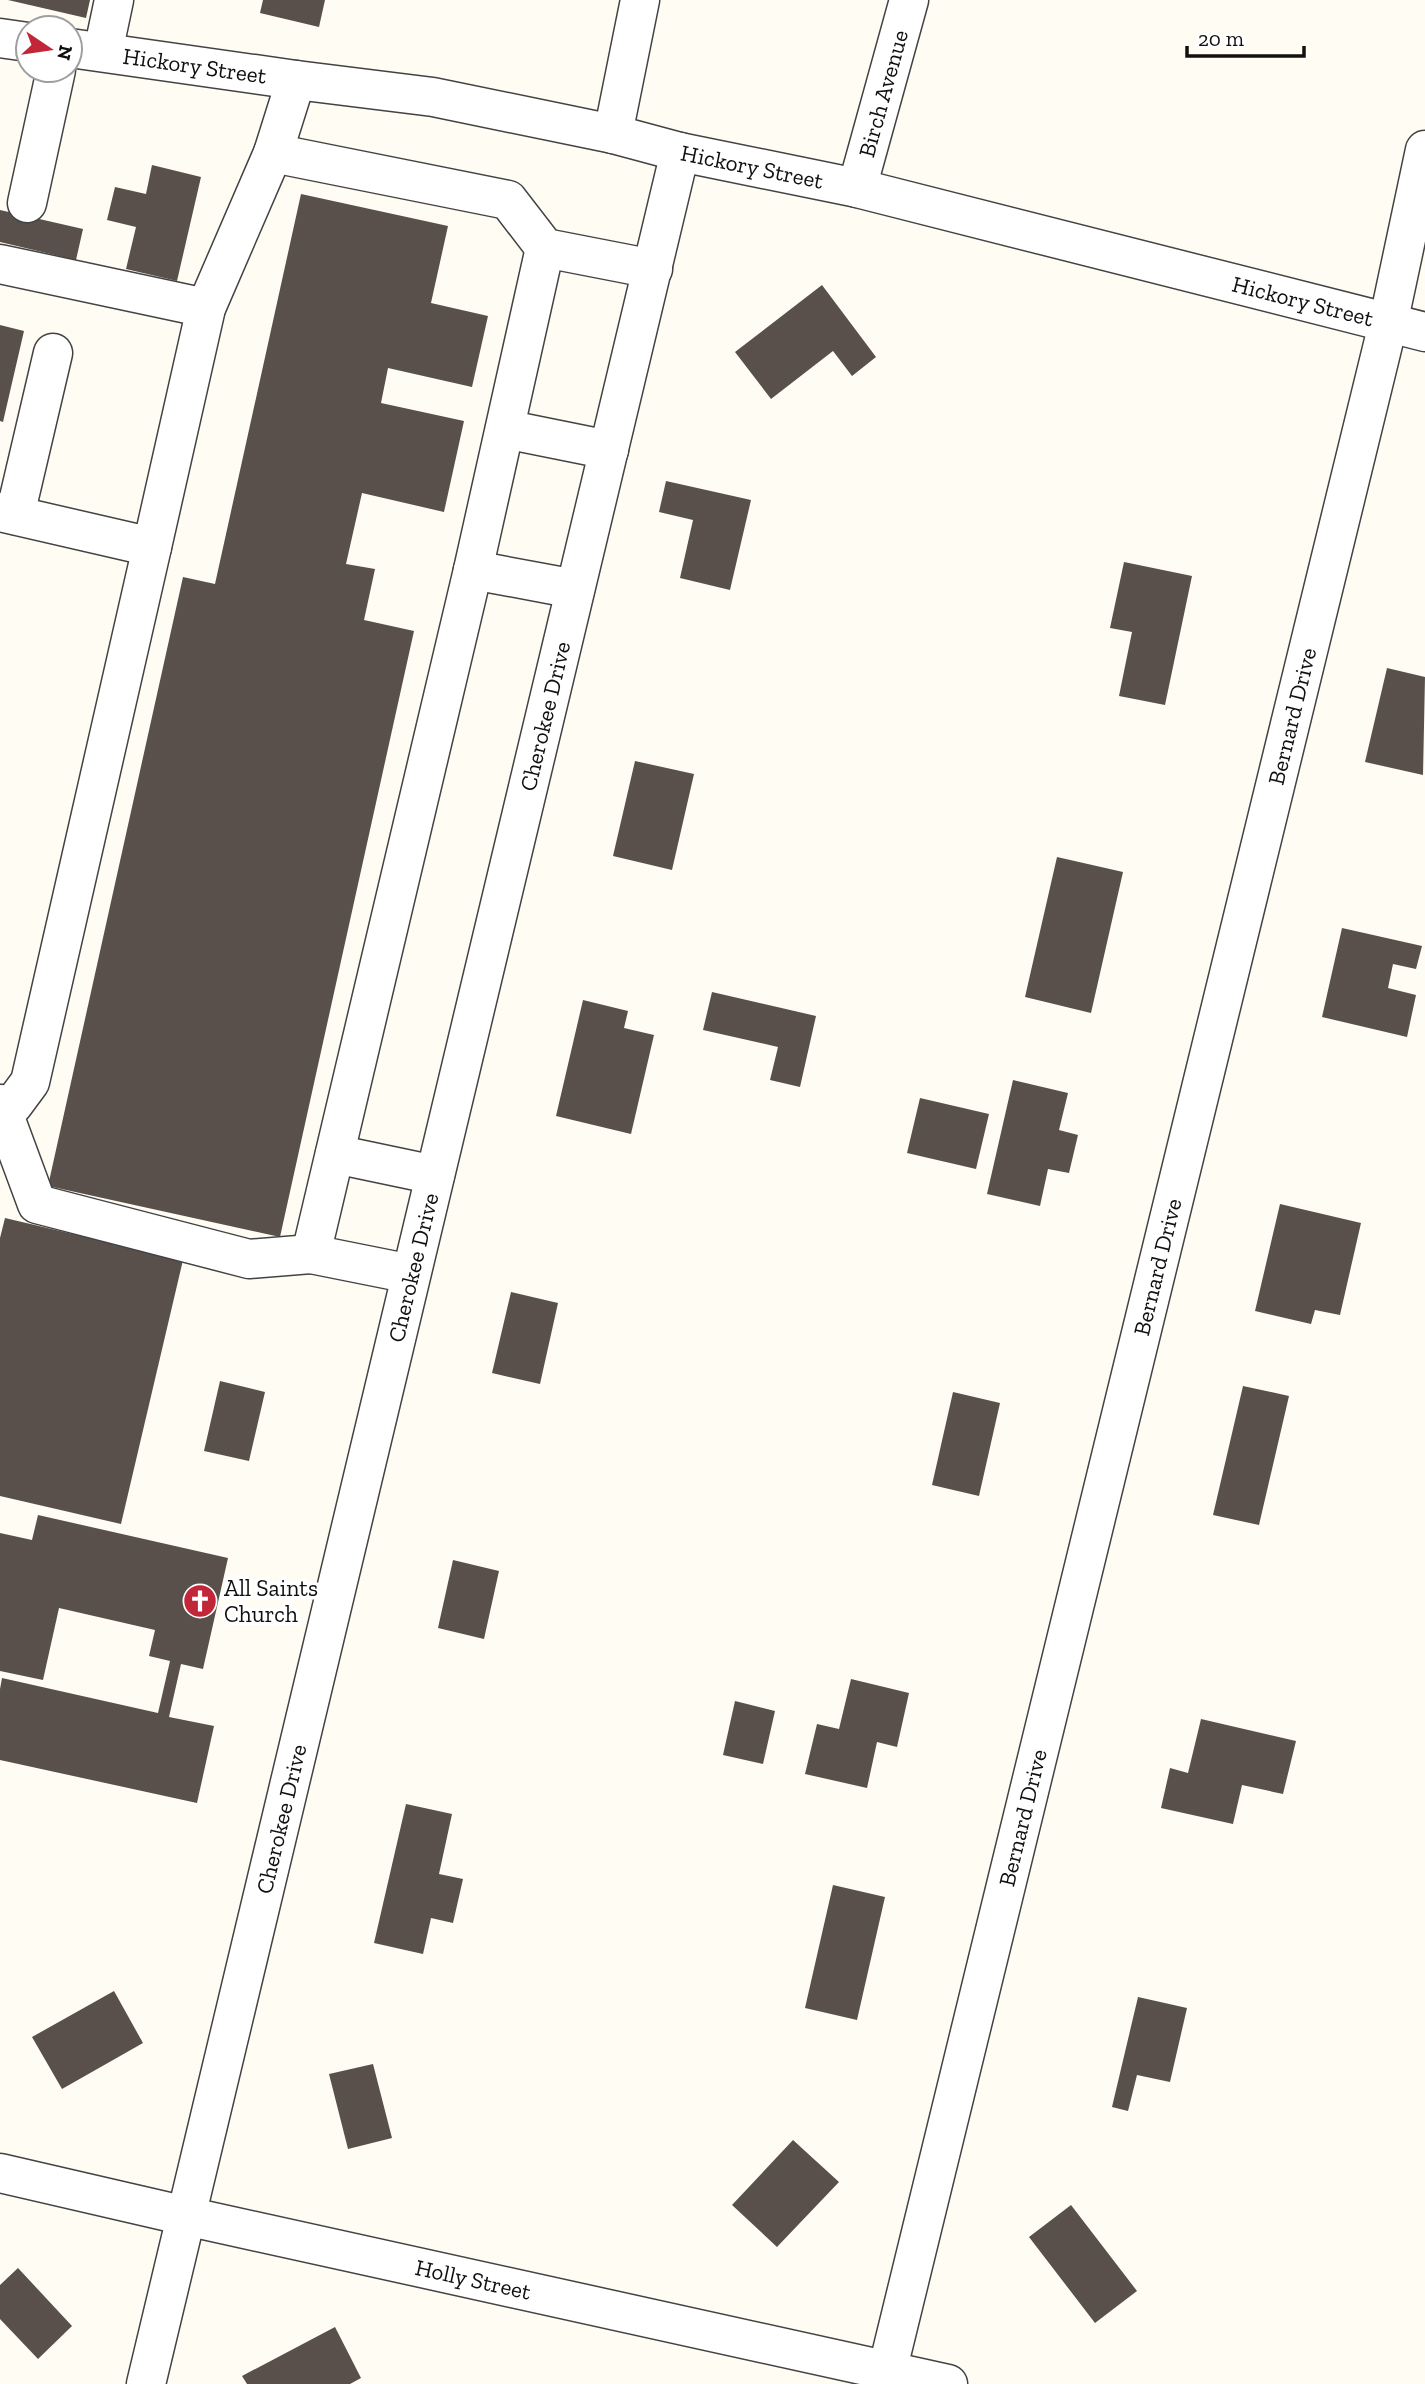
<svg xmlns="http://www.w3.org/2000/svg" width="1425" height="2384" font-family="'Zilla Slab',serif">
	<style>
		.building { fill: #59504c }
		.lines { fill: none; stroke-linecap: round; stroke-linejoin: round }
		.minor-casing { stroke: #434343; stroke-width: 41 }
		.minor { stroke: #fff; stroke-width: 38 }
		.labels { text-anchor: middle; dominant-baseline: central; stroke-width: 7; stroke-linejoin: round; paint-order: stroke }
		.street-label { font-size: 23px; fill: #101010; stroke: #fff }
		.poi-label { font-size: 23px; fill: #101010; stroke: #fff; text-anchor: start }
	</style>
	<rect width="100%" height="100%" fill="#fffcf3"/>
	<path class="building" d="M8,0H90L86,18Z
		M263,0H325L319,27L260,13Z
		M152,165L201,177L177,281L126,269L136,227L107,220L115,187L146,194Z
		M301,194L448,226L431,303L488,316L472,387L388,368L381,403L464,421L444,512L362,493L346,564L375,569L364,620L414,631L280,1237L48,1186L183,577L215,584Z
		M0,210L83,229L76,260L0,242Z
		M822,285L876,357L852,376L833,351L771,399L735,352Z
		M0,325L24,331L3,422L0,421Z
		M666,481L751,500L730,590L680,578L693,520L659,512Z
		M1124,562L1192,576L1165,705L1119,696L1132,632L1110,628Z
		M1387,668L1425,677L1423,775L1365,762Z
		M635,761L694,774L672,870L613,856Z
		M1057,857L1123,872L1091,1013L1025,997Z
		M1342,928L1422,946L1416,969L1393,964L1388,988L1416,995L1407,1037L1322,1017Z
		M712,992L816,1016L800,1087L770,1080L778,1047L703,1030Z
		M583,1000L628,1011L624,1028L654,1035L631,1134L556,1116Z
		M1013,1080L1068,1093L1059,1130L1078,1135L1069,1173L1048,1169L1040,1206L987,1194Z
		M920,1098L989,1114L976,1169L907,1153Z
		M1280,1204L1361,1223L1340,1315L1315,1310L1311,1324L1255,1311Z
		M5,1218L183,1260L121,1524L0,1496V1238Z
		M511,1292L558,1303L540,1384L492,1373Z
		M220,1381L265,1392L249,1461L204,1451Z
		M1243,1386L1289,1396L1259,1525L1213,1515Z
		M953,1392L1000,1403L979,1496L932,1485Z
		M38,1515L228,1558L203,1669L181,1664L169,1717L214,1726L197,1803L0,1760V1689L2,1678L158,1713L170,1661L149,1656L155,1630L59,1608L43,1680L0,1671V1533L32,1540Z
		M453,1560L499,1571L484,1639L438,1628Z
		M851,1679L909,1693L897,1747L877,1742L867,1788L805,1774L817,1724L839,1729Z
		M735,1701L775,1711L763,1764L723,1755Z
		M1201,1719L1296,1741L1283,1794L1242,1785L1233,1824L1161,1808L1170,1768L1188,1773Z
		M406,1804L452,1814L439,1874L463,1879L453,1923L431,1918L423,1954L374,1943Z
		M833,1885L885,1897L857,2020L805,2008Z
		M114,1991L143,2043L62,2089L32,2037Z
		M1138,1997L1187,2008L1170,2082L1137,2075L1128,2111L1112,2107Z
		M373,2064L392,2138L348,2149L329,2074Z
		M793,2140L839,2182L777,2247L732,2205Z
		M1071,2205L1137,2291L1095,2323L1029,2237Z
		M18,2268L72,2326L38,2359L0,2319V2285Z
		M335,2327L361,2378L350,2384H247L242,2376Z"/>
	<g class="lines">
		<g class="minor-casing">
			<g id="minor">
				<path d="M0,38L28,42"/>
				<path id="s1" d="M70,48L296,80L433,97L613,134L680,152L857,188L1425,332"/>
				<path d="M103,52L114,0"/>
				<path d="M613,134L640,0"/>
				<path d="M273,153L508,200L545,248L653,269"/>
				<path id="s2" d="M857,188L909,0"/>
				<path d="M27,203L56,70"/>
				<path d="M545,248L473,570L575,589"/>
				<path d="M0,264L206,308"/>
				<path d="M505,429L609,450"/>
				<path d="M0,512L152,547L30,1082L13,1105L0,1104L37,1204L249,1259L311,1254"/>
				<path d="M15,515L53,353"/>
				<path d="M152,547L206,308L273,153L296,80"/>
				<path d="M335,1154L435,1175"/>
				<path d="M411,1274L311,1254L473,570"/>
				<path id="s3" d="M0,2173L186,2216L948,2384"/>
				<path id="s4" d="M146,2384L680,152"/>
				<path id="s5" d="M884,2384L1388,324L1425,150"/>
			</g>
		</g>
		<use href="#minor" class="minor"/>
	</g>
	<defs>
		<g id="church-disc" transform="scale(1.75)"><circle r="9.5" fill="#c22639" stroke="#fff"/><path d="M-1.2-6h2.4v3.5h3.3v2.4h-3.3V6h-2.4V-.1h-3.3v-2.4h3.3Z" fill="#fff"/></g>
	</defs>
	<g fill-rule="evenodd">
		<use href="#church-disc" x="200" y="1601"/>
	</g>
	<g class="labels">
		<g class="street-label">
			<text stroke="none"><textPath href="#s1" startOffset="126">Hickory Street</textPath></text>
			<text stroke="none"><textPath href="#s2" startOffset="98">Birch Avenue</textPath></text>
			<text stroke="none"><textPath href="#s1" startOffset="693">Hickory Street</textPath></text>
			<text stroke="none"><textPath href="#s1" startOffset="1260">Hickory Street</textPath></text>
			<text stroke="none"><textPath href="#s4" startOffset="1715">Cherokee Drive</textPath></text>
			<text stroke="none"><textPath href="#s5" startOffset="1717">Bernard Drive</textPath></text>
			<text stroke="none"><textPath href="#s5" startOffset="1150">Bernard Drive</textPath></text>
			<text stroke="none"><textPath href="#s4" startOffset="1148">Cherokee Drive</textPath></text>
			<text stroke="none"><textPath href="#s5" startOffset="583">Bernard Drive</textPath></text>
			<text stroke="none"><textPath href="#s4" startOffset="581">Cherokee Drive</textPath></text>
			<text stroke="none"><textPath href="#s3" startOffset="485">Holly Street</textPath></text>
		</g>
		<g class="poi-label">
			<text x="224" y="1588">All Saints<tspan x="224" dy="26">Church</tspan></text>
		</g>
	</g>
	<g transform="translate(49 49) rotate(103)"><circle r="33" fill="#ffffff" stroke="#9f9f9f" stroke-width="2"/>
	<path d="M0-5L12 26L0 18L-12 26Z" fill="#c22639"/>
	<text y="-10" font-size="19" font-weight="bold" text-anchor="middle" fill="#101010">N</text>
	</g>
	<path d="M1187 46v10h117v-10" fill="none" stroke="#101010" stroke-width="3.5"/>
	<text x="1198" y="46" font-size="21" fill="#101010" stroke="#ffffff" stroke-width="5" paint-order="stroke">20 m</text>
</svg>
